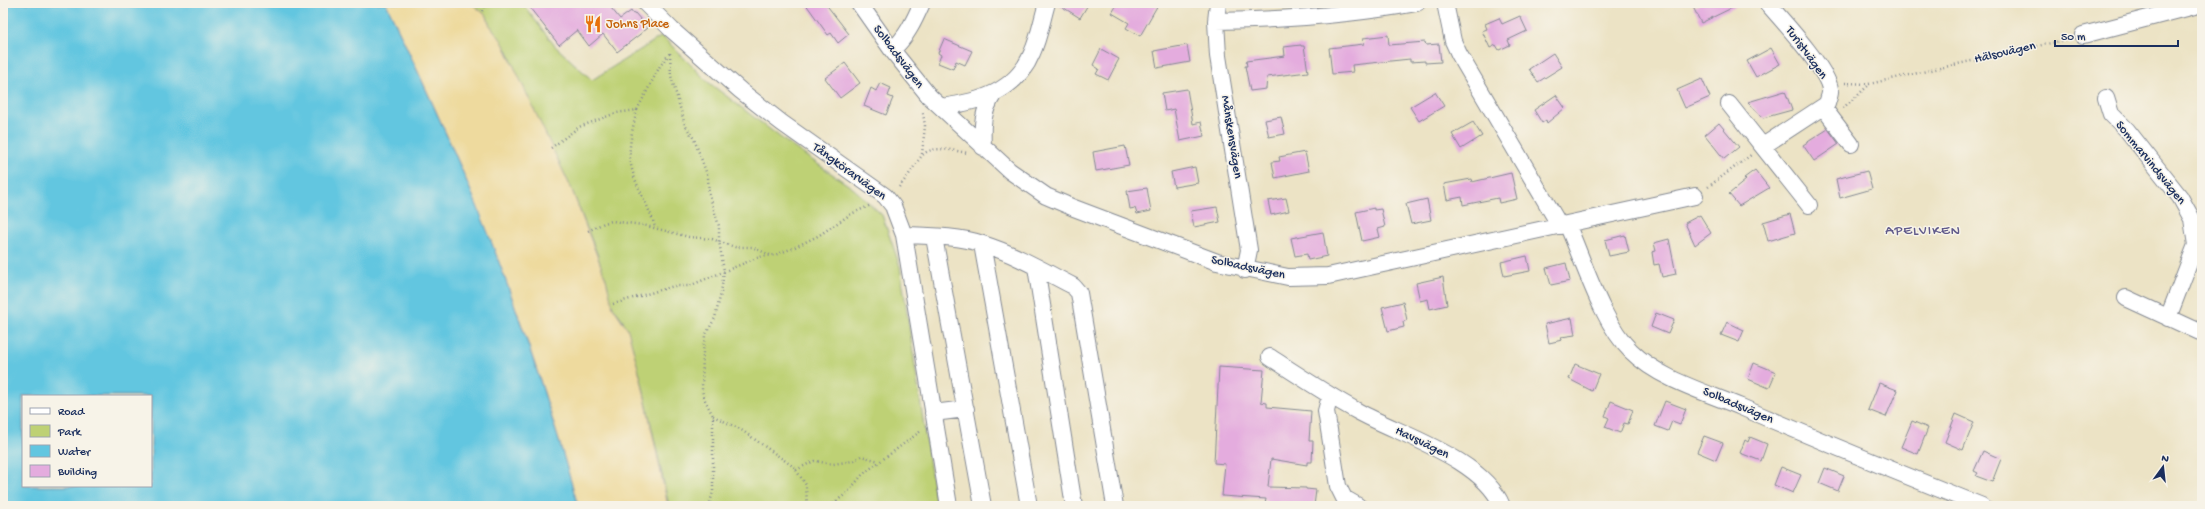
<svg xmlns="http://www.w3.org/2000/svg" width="2205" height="509" font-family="'Gochi Hand',sans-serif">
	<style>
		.green { fill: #bed174; stroke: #6c8069 }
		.sand { fill: #eeda9e; stroke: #84847e }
		.water { fill: #62c6e0; stroke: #3e7a9f; fill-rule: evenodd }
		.building { fill: #e4acde }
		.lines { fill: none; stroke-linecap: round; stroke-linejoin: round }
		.minor-casing { stroke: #848992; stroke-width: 18 }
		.path { stroke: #848992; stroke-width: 2.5; stroke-dasharray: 1 3; stroke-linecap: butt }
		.minor { stroke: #fff; stroke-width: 16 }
		.labels { text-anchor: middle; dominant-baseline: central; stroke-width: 3; stroke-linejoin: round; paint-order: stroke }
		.food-label { font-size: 13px; fill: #c56008; stroke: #f7f3e8; text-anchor: start }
		.street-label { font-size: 13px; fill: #1b2f5e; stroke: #f7f3e8 }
		.neighbourhood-label { font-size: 14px; letter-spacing: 1px; fill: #615b8b; stroke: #f7f3e8 }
	</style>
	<rect width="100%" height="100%" fill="#f7f3e8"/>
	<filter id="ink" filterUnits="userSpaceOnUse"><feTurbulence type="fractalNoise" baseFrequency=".025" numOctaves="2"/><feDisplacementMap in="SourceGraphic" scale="8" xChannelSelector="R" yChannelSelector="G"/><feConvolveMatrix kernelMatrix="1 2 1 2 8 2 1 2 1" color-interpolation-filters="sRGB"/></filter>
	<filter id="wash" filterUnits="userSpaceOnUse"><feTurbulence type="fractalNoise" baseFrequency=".012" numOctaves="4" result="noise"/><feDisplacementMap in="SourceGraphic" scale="16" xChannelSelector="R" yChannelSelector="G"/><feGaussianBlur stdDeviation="0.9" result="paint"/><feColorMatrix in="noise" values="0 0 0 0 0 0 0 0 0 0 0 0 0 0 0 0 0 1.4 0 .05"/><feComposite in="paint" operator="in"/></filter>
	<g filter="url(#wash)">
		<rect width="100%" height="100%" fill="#ece3c5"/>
		<path class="green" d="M471,3H522L555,46L592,80L662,36L708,82L793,147L854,189L882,215L900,266L936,506H669L641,379L623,320L613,307L609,296L606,279L601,270L598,256L572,190L519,80L508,51L489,24L487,16Z"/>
		<path class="sand" d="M386,3H471L487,16L489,24L502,41L572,190L606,279L613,307L628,330L641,379L668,506H578C543,381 501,256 448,138C428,92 407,48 386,3Z"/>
		<path class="water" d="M3,3H386C421,79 457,155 488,233C522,322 552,414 578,506H3ZM23,396H151V486H23Z"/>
		<g id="blocks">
			<path class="building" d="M526,3H607L620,19L631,11L633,14L635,13L648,28L617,52L603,34L589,46L577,30L559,45Z
				M805,3H825L849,34L838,43L831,33L828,35Z
				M1056,3H1089L1080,18Z
				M1118,3H1159L1140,36L1126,28L1129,23L1112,13Z
				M1702,3H1742L1701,23L1693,7Z
				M1520,16L1527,31L1508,40L1510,45L1499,50L1496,45L1490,48L1482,31L1487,29L1485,24L1499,18L1502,24Z
				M1388,35L1389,45L1425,42L1426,45L1439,44L1441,62L1425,63V61L1410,62V59L1352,65L1353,72L1332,74L1329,48L1364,44L1363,38Z
				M944,39L972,51L965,65L956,61L953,69L938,63L941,55L938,53Z
				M1187,45L1190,62L1157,68L1154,51Z
				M1301,45V46H1304L1308,72L1267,77L1266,89L1250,91L1245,66H1247L1246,61L1285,56L1284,47Z
				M1771,48L1780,64L1756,77L1747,61Z
				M1101,49L1119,59L1108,80L1096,74L1099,69L1093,65Z
				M1553,53L1562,67L1538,82L1529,69Z
				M845,63L860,83L840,98L825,78Z
				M1702,79L1710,97L1685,108L1677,90Z
				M880,83L891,88L888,96L893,98L886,115L864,106L871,88L876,91Z
				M1187,89L1193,124L1201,122L1204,136L1180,141L1174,109L1165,111L1162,93Z
				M1785,91L1792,110L1763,118L1748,102Z
				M1435,92L1444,106L1419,121L1410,107Z
				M1556,95L1565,108L1547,123L1546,120L1542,123L1534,110Z
				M1281,117L1285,134L1269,137L1265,120Z
				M1473,122L1482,136L1461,149L1452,134Z
				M1719,123L1739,147L1724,159L1705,135Z
				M1828,129L1839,144L1814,161L1803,145Z
				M1125,146L1129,165L1096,171L1093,152Z
				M1305,152L1309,171L1275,178L1272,162L1280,161L1279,157Z
				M1195,167L1198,183L1174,187L1171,172Z
				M1755,170L1769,188L1739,206L1729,194L1746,180L1744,178Z
				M1867,171L1872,189L1840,198L1836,179Z
				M1511,173L1517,199L1499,203L1498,198L1463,205L1462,197L1447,200L1444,184L1471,179L1472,182Z
				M1147,188L1151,211L1137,214L1135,208L1130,209L1127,191Z
				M1286,198L1289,211L1271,215L1268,201Z
				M1427,199L1431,220L1411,224L1406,204Z
				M1217,207L1220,222L1194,227L1191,211Z
				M1374,208V210L1381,209L1385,227L1378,229L1380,237L1362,241L1356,212Z
				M1790,214L1795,233L1768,241L1763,222Z
				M1700,215L1711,233L1695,245L1685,223Z
				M1323,232L1327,256L1308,260L1307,254L1295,256L1291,238Z
				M1625,235L1629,252L1609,256L1605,240Z
				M1669,239L1676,274L1662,277L1659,264L1654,265L1652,252L1656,251L1654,243Z
				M1527,256L1530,271L1504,276L1501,262Z
				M1566,263L1570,281L1551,285L1546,268Z
				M1443,277L1447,305L1430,309L1428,299L1420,301L1416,283Z
				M1403,302L1407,320L1403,322L1404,327L1388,331L1382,307Z
				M1656,313L1674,320L1668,334L1651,327Z
				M1572,318L1575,335L1561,337L1562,340L1549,343L1545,324Z
				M1727,322L1744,330L1739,342L1721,335Z
				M1754,363L1776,372L1769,388L1748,379Z
				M1575,364L1599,374L1592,391L1569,379Z
				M1219,367L1264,370L1261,402L1267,403V407L1311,411L1309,441H1313L1312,462H1307V465L1271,459L1268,487L1306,488V489L1316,490L1314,506L1281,502V505L1265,504L1266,499L1222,496L1225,464L1214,463Z
				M1879,383L1897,390L1886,417L1868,410Z
				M1611,401L1633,410L1628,424L1624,423L1620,433L1605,427L1609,418L1605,416Z
				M1665,401L1686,409L1680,424L1672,421L1668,431L1655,426Z
				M1956,414L1974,422L1963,450L1945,442Z
				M1912,421L1928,428L1918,454L1901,447Z
				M1704,436L1723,443L1716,460L1697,452Z
				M1750,437L1767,444L1761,461L1740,453L1745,440L1748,442Z
				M1983,451L2001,459L1992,482L1976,476L1978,473L1974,471Z
				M1781,467L1801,475L1793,493L1774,485Z
				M1825,468L1844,476L1838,491L1819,483Z"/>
		</g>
	</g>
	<g filter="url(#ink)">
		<use href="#blocks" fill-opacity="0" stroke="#848992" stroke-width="1"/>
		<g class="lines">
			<g class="minor-casing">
				<path id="minor" d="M645,3L672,30L741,91L782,123L885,196L893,206L904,235L949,506
					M859,3L892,50L929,96L1010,171L1046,196L1074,208L1217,262L1288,277L1328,276L1695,196
					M1218,3L1216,21L1218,56L1249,250L1245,270
					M1445,3L1453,41L1459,54L1560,226
					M1216,21C1283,20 1351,15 1417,3
					M2083,35L2202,4
					M892,50C906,38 914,21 922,3
					M2106,98L2111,114L2127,130L2180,197L2192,219L2196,245L2168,318
					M1729,104L1809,205
					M941,107C979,102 1016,92 1032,53C1039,38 1042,20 1047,3
					M1823,107L1851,144
					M1763,146L1827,104C1828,99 1831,94 1830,89C1827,69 1782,20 1767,3
					M983,147C982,127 982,112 993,95
					M1567,224C1584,262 1602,323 1631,351C1659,379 1705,392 1741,407C1821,441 1901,474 1982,506
					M904,235C930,236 958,236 983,244C1015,254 1044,271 1073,286L1079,293L1115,506
					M934,237L983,506
					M982,244L1029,506
					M1036,267L1074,506
					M2126,298L2202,333
					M1270,357C1299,376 1329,396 1359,412C1401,435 1483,459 1502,506
					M1330,396L1326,411L1338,486L1344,498L1358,506
					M933,413L966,409"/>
			</g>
			<path class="path" d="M482,11L486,3
				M670,53L671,76L685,125L694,139L708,177L709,194L719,226V241L724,271L721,293L715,318L705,336L703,351L702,390L704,398L713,416V492L709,506
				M1845,83L1869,84L2069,39
				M1843,108L1869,85
				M637,110C634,122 631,135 630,147C627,176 648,201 655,227
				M551,148L579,127L616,113L637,110L660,66L670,53
				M922,154L925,126L923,113
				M899,187C927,155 915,142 967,153
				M1708,187L1751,155
				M588,231L604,223L612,221L643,225L689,237L712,239L735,247H752L770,255
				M613,304L674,286H689L759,257L775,255L793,248L818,236L851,214L871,205
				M713,416L740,429L794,467L806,485L807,506
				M796,470L814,461L833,464L853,461L861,456L879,461
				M830,506L847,493L863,474L921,431"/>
			<use href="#minor" class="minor"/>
		</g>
	</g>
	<defs>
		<g id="restaurant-bare" transform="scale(1.38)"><path d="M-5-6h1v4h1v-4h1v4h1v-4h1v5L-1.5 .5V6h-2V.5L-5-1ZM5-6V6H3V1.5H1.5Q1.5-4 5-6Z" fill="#e8710a" stroke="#f7f3e8" stroke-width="2.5" paint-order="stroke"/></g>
	</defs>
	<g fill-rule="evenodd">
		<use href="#restaurant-bare" x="593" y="24"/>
	</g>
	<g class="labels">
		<g class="food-label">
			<text x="606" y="24">Johns Place</text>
		</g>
		<g class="street-label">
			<text transform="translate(1806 53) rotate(54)">Turistvägen</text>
			<text transform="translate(2005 53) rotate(-13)">Hälsovägen</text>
			<text transform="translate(898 57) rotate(53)">Solbadsvägen</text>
			<text transform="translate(1231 137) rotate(81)">Månskensvägen</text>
			<text transform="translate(2150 163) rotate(51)">Sommarvindsvägen</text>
			<text transform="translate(849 172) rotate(36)">Tångkörarvägen</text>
			<text transform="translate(1248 268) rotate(12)">Solbadsvägen</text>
			<text transform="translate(1738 406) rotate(23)">Solbadsvägen</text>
			<text transform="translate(1422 443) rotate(26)">Havsvägen</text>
		</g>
		<g class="neighbourhood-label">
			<text x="1923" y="231">APELVIKEN</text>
		</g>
	</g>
	<rect width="2205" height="509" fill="none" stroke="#f7f3e8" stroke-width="16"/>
	<rect x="22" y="395" width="130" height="92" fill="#f7f3e8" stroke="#9fa5b1"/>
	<rect x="30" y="408" width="20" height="6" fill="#ffffff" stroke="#9fa5b1"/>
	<text x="58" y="415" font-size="12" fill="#1b2f5e">Road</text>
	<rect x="30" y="425" width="20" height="12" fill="#bed174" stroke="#9fa5b1"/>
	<text x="58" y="435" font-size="12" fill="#1b2f5e">Park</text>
	<rect x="30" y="445" width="20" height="12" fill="#62c6e0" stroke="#9fa5b1"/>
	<text x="58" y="455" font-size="12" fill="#1b2f5e">Water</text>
	<rect x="30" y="465" width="20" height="12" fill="#e4acde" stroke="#9fa5b1"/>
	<text x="58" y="475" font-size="12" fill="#1b2f5e">Building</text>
	<g transform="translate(2163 467) rotate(15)" stroke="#f7f3e8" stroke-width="3" paint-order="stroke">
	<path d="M0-3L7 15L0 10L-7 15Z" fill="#1b2f5e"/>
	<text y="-6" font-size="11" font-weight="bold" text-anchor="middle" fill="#1b2f5e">N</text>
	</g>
	<path d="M2055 40v6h123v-6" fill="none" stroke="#1b2f5e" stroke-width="2"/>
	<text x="2061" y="40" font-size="12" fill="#1b2f5e" stroke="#f7f3e8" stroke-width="3" paint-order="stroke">50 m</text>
</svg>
